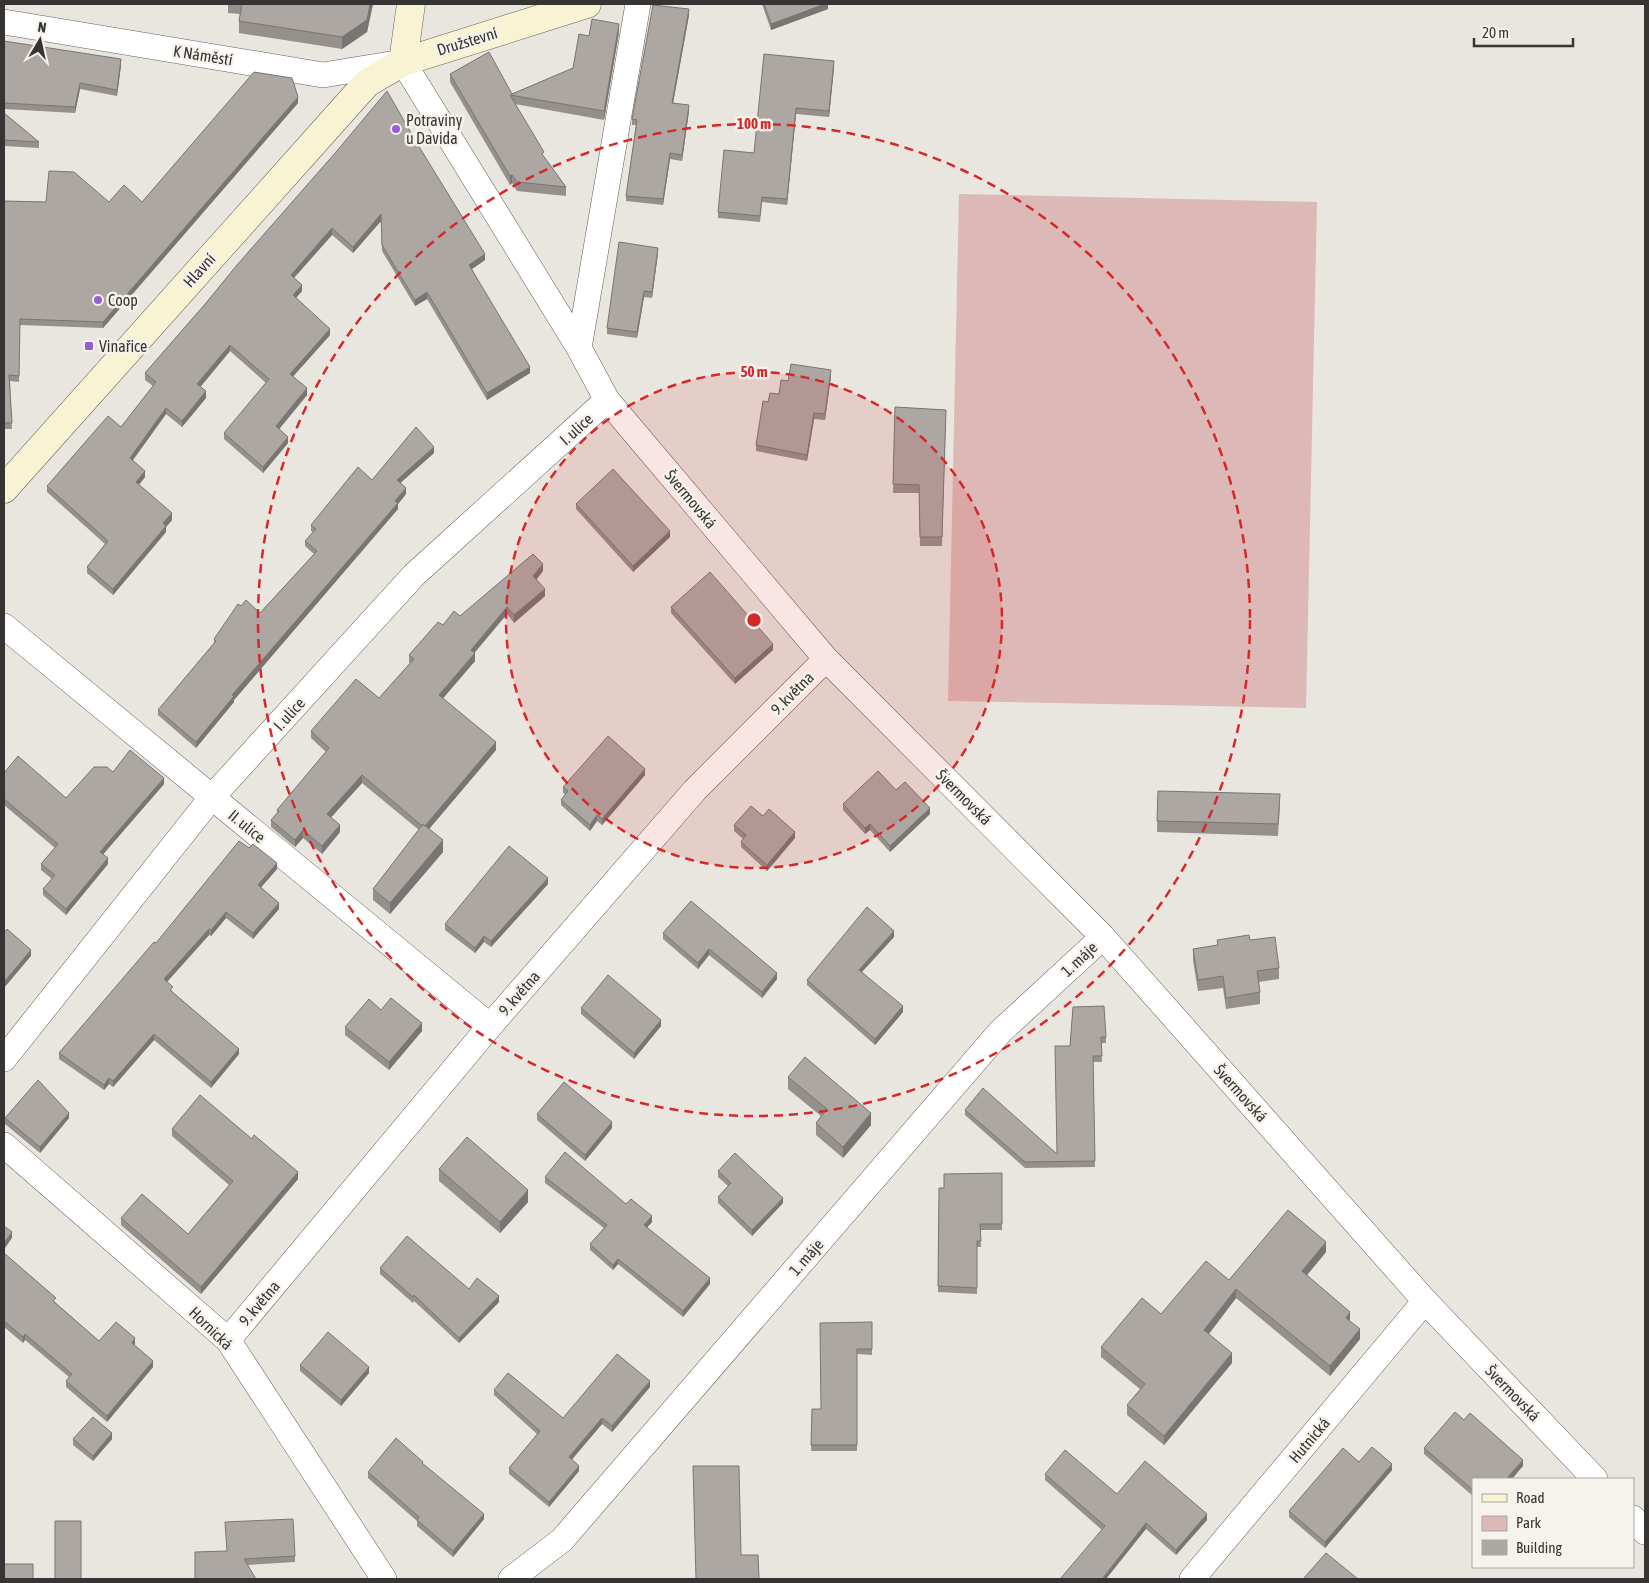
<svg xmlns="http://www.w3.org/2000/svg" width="1649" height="1583" font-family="'Asap Condensed',sans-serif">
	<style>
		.green { fill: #dcb8b6 }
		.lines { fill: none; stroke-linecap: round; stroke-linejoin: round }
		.street-casing { stroke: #63605b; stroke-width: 26 }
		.secondary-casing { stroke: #63605b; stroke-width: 29 }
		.street { stroke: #fff; stroke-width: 25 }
		.secondary { stroke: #f8f3d2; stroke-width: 28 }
		.wall { fill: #95908c }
		.shaded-wall { fill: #797572 }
		.building { fill: #ada7a3; stroke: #797572 }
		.ring { fill: none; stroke: #d62828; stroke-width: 2.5; stroke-dasharray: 9 6 }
		.poi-dot { fill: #995dd5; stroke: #f6f2ec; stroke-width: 2 }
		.labels { text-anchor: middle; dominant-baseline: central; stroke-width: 5; stroke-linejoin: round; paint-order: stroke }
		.street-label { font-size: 16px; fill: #373533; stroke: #f6f2ec }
		.poi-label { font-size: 16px; fill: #373533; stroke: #f6f2ec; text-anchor: start }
		.centre { fill: #d62828; stroke: #f6f2ec; stroke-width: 2.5 }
		.ring-label { font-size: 15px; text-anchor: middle; font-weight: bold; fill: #d62828; stroke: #f6f2ec; stroke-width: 5; stroke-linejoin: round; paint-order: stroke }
	</style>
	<rect width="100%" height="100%" fill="#e9e5df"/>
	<path class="green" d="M959,194L1317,202L1306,708L948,701Z"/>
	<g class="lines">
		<g class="street-casing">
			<path id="street" d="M4,22L323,75L403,62L579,348L607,400L826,659L1103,937L1425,1301L1595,1479
				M579,348L638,4
				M4,626L490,1026
				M4,1059L212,797L414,575L607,400
				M4,1145L228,1340L384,1579
				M228,1340L490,1026L695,790L826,659
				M1633,1518L1645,1532
				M511,1579L562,1540L1000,1032L1103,937
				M1192,1579L1425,1301"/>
		</g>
		<g class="secondary-casing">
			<path id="secondary" d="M403,62L411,4
				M4,489L367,83L403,62L587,4"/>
		</g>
		<use href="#street" class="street"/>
		<use href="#secondary" class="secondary"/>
	</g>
	<path class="wall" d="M228,4H373L367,32L342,49L239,33V21L240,14L228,13Z
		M762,4H828V9L771,30Z
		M689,15L673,103L689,111L682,161L670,159L663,205L626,201V196L636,125H632V119Z
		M619,32L604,120L515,104L544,157L566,187V196L517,191L512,183L510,185L450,82V74L512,94L573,68L589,36Z
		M4,41L121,65L117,96L80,89L75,113L4,109Z
		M834,67L829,117L796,114L787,205L762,202L760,222L718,218V212L754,153Z
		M298,103L103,328L20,325L19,382L10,381L12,429H4V201L46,202H142Z
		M4,113L39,142V148L4,146Z
		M336,152L485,260L472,269L530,373L487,400L427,299L415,306L382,251L381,221L353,253L332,235L294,278L302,291L296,298L330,335L293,376L307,395L279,429L288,443L263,473L224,439V433L266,383L230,351L200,387L206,398L182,427L166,414L133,460L145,477L139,485L172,520L166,527V532L113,595L87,573V567L105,544L47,492V486L121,427L153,386L145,380V373L206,303Z
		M658,253L652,298L644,297L637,338L607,334V328Z
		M831,376L825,420L814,419L807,461L756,451V445L768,402L779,394L788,381Z
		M895,407L946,410L942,546H920L919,493H893Z
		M434,453L400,483L406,494L398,504V509L234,700V702L196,748L158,715V710L214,643V639L241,606L260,613L314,554L305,546V541L313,532L311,531V525L372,480Z
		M576,504L670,537L633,572L576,509Z
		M543,571L536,580L545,596L514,623L507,614L474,653L475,661L443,698L496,750L429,829L443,852L390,914L373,900V889L419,830L362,783L331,817L340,832L322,854L303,838L295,847L271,827V820L277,814V810L326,752L311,738V731L379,698L410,663L409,662V655L443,625Z
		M671,607L773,650L735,684L671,613Z
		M113,772L164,784L103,854L108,864L66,915L43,895V889L52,879L41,870V864L55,848L4,805V773L66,798Z
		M645,775L602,825L597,821L590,831L561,805V800L565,794L563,793V787Z
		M896,790L930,814L890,852L870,830L865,834L843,810V804Z
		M1158,791L1280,806L1278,836L1157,832Z
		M763,816L795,838L767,871L741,847V842L743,839L734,831V825Z
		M277,869L261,887L279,909L253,939L226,918L211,936L209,935L167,982L173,993L239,1054L211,1088L154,1040L113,1087L109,1084L104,1090L59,1059V1053L156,943Z
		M548,884L491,947L484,942L475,953L445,930V924Z
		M691,901L777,979L762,998L709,955L698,969L663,939V933Z
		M894,937L862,972L903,1012L875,1045L807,985V980Z
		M1217,940H1250L1279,968V979L1259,982L1260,992V1004L1226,1009L1223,988L1198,991L1193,960V949L1217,945Z
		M1073,1007L1106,1037V1043H1101L1102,1062H1093L1095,1167L1025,1168L965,1115V1110L1057,1154L1070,1046Z
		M581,1008L661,1026L634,1059L581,1014Z
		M381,1010L422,1031L389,1070L345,1035V1027Z
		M788,1077L871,1125L843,1158L816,1135V1123L821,1116L788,1089Z
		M537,1114L612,1128L585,1161L537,1120Z
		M5,1118H69L40,1153L5,1124Z
		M172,1129L252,1139L298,1179L201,1294L121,1225V1218L188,1234L229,1185L172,1136Z
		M439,1169L528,1202L500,1233L439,1181Z
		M718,1171L783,1203L752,1236L718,1203V1197L728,1186L718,1177Z
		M1002,1173V1230H980L981,1247H977V1294L938,1292L939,1188H944Z
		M545,1177L626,1204L652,1222L647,1227L710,1284L683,1317L618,1264L613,1270L590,1250V1244L604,1228L545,1183Z
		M1326,1252L1307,1275L1350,1322L1360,1339L1330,1376L1236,1298L1209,1334L1232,1363L1164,1445L1127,1415V1405L1140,1389L1101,1357V1347L1229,1280Z
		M4,1253L56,1303L99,1341L135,1344L134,1345L153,1367L107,1422L66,1387V1381L69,1377L25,1340L23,1343L4,1327Z
		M380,1268L469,1289L499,1302L459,1343L414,1301L413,1303L380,1274Z
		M872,1322V1355L857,1354V1451H811L812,1409H821Z
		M300,1365L369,1373L341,1406L300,1371Z
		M650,1387L612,1432L602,1424L572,1459L579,1471L549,1507L509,1474V1468L537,1434L494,1395V1390L563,1418Z
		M1464,1420L1523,1466L1473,1479V1496L1424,1454V1448Z
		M73,1439H112L93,1461L73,1445Z
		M1359,1462L1392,1470L1325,1548L1289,1517V1511Z
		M423,1464L484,1519L453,1557L417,1526V1521L368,1478V1472Z
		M1045,1474L1117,1494L1207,1520L1176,1555L1146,1529L1102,1530L1045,1480Z
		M195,1552L295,1556V1562L248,1565Z"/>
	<path class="shaded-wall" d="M370,4H373L367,32L342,49V37Z
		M825,4H828V9L771,30V24Z
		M689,9V15L672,109V103Z
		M619,24V32L604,120V111Z
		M121,59V65L117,96V90Z
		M834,61V67L829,117V111Z
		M80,83V89L75,113V107Z
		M298,97V103L103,328V322Z
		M689,105V111L682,161V155Z
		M796,108V114L787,205V199Z
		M670,153V159L663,205V199Z
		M512,175V183L510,185V176Z
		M381,214V221L353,253V247Z
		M332,228V235L291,281V275Z
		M658,248V253L652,298V292Z
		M485,254V260L469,271V265Z
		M302,285V291L293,301V295Z
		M644,291V297L637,338V332Z
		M427,292V299L415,306V300Z
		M330,329V335L290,380V374Z
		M230,345V351L197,391V384Z
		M530,367V373L487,400V393Z
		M831,370V376L825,420V414Z
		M307,388V395L276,433V426Z
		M206,391V398L182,427V421Z
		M166,408V414L130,464V458Z
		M814,413V419L807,461V455Z
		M288,437V443L263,473V467Z
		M434,447V453L397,486V480Z
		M145,471V477L136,488V482Z
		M406,488V494L398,504V509L234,700V702L196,748V742L232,695Z
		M172,513V520L166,527V532L113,595V589L163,523Z
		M670,531V537L633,572V566Z
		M543,564V571L533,584V576Z
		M545,589V596L514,623V615Z
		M507,607V614L471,657V650Z
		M773,644V650L735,684V678Z
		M475,653V661L439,703V695Z
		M496,742V750L424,835V827Z
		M645,769V775L602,825V819Z
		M362,775V783L327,822V814Z
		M164,778V784L100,858V852Z
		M930,808V814L890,852V846Z
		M597,815V821L590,831V825Z
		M870,824V830L865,834V828Z
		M340,825V832L322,854V846Z
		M303,830V838L295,847V840Z
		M795,832V838L767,871V865Z
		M443,840V852L390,914V903Z
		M108,858V864L66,915V909Z
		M277,863V869L258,891V885Z
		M548,878V884L491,947V941Z
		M279,903V909L253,939V933Z
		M226,912V918L211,936V930Z
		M209,929V935L164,985V979Z
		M894,931V937L859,975V970Z
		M484,936V942L475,953V948Z
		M709,949V955L698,969V963Z
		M31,950V956L4,988V982Z
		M777,973V979L762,998V992Z
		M903,1006V1012L875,1045V1039Z
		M661,1020V1026L634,1059V1053Z
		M422,1023V1031L389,1070V1062Z
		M154,1034V1040L113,1087V1081Z
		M239,1049V1054L211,1088V1082Z
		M109,1078V1084L104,1090V1085Z
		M69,1113V1118L40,1153V1147Z
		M871,1113V1125L843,1158V1147Z
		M612,1122V1128L585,1161V1155Z
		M298,1172V1179L201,1294V1287Z
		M528,1190V1202L500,1233V1222Z
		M783,1198V1203L752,1236V1230Z
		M652,1216V1222L644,1231V1225Z
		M12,1232V1238L5,1248V1242Z
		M1326,1242V1252L1302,1281V1271Z
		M618,1259V1264L613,1270V1265Z
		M710,1278V1284L683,1317V1311Z
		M1236,1289V1298L1204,1340V1330Z
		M499,1296V1302L459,1343V1338Z
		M1350,1312V1321L1346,1318Z
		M1360,1329V1339L1330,1376V1366Z
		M25,1334V1340L23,1343V1337Z
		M135,1338V1344L132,1349V1343Z
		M1232,1353V1363L1164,1445V1436Z
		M153,1361V1367L107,1422V1416Z
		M369,1367V1373L341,1406V1400Z
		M650,1381V1387L612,1432V1426Z
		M602,1418V1424L569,1463V1457Z
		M112,1433V1439L93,1461V1456Z
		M1523,1460V1466L1512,1479H1506Z
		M1392,1464V1470L1325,1548V1542Z
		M579,1466V1471L549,1507V1502Z
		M484,1514V1519L453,1557V1551Z
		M1207,1514V1520L1176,1555V1550Z
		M1146,1523V1529L1106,1579H1102Z"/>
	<path class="building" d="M242,4H370L367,20L342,37L239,21Z
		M764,4H825L771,24Z
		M653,5L689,9L672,103L689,105L682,155L670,153L663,199L626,196L637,120L632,119Z
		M592,19L619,24L604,111L510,95L544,152L542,154L566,187L517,182L512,175L510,176L450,74L489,52L512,94L573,68L579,34L589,36Z
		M4,41L121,59L117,90L80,83L75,107L4,103Z
		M764,54L834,61L829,111L796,108L787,199L762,197L760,216L718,212L724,150L754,153Z
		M254,72L292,78L298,97L103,322L20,319L19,376L9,375L12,423H4V201L46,202L49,171L74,172L109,202L124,185L142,202Z
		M387,91L418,145L485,254L469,265L530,367L487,393L427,292L415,300L382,245L381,214L353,247L332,228L291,275L302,285L293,295L330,329L290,374L307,388L276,426L288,437L263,467L224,433L269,379L230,345L197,384L206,391L182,421L166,408L130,458L145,471L136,482L172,513L163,523L166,526L113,589L87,567L108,541L47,486L108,416L121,427L156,382L145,373L206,303L237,265L336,152Z
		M4,113L39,142L4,140Z
		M619,242L658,248L652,292L644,291L637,332L607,328Z
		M791,364L831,370L825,414L814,413L807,455L756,445L763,401L768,402L770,393L779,394L781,380L788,381Z
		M895,407L946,410L942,537H920L919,485L893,484Z
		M416,427L434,447L397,480L406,488L395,501L398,503L232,695L234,696L196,742L158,710L216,641L214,639L238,604L241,606L246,600L260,613L317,551L305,541L316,529L311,525L358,467L372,480Z
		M613,469L670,531L633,566L576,504Z
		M533,554L543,564L533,576L545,589L514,615L507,607L471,650L475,653L439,695L496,742L425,826L423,824L422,826L362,775L327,814L340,825L322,846L303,830L295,840L271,820L279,811L277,810L329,748L311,731L356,679L379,698L414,659L409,655L438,622L443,625L454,611L460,616Z
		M710,572L773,644L735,678L671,607Z
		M608,736L645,769L602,819L597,815L590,825L561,800L568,791L563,787Z
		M130,750L164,778L100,852L108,858L66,909L43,889L55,875L41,864L58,844L4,799V773L18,756L66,798L94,767H107L113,772Z
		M878,771L896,790L905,782L930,808L890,846L870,824L865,828L843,804Z
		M1158,791L1280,794L1278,824L1157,821Z
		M751,806L763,816L769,809L795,832L767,865L741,842L746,835L734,825Z
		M423,824L443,840L390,903L373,889Z
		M239,841L249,848L253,844L277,863L258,885L279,903L253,933L226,912L211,930L209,929L164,979L173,987L170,990L239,1049L211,1082L154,1034L113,1081L109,1078L104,1085L59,1053L154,942L156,943Z
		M509,846L548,878L491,941L484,936L475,948L445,924Z
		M691,901L777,973L762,992L709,949L698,963L663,933Z
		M867,907L894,931L859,970L903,1006L875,1039L807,980Z
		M7,929L31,950L4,982V933Z
		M1249,935L1250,940L1275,937L1279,968L1257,971L1260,992L1226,998L1223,976L1198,980L1193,949L1218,945L1217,940Z
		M608,975L661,1020L634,1053L581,1008Z
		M391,998L422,1023L389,1062L345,1027L369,999L381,1010Z
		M1104,1006L1106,1037H1101L1102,1056H1093L1095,1161L1025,1162L965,1110L983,1088L1057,1154L1055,1046H1070L1073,1007Z
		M805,1057L871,1113L843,1147L816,1123L827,1109L788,1077Z
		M38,1080L69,1113L40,1147L5,1118Z
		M564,1082L612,1122L585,1155L537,1114Z
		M200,1095L252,1139L254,1135L298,1172L201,1287L121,1218L142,1194L188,1234L233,1181L172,1129Z
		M467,1137L528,1190L500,1222L439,1169Z
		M565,1152L626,1204L631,1199L652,1216L644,1225L710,1278L683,1311L618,1259L613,1265L590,1244L607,1225L545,1177Z
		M735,1153L783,1198L752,1230L718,1197L731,1183L718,1171Z
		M1002,1173V1224H980L981,1241H977V1288L938,1286L939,1188H944V1174Z
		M1288,1210L1326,1242L1302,1271L1350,1312L1346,1318L1360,1329L1330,1366L1236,1289L1204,1330L1232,1353L1164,1436L1127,1405L1145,1384L1101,1347L1142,1298L1161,1314L1206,1261L1229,1280Z
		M4,1226L12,1232L5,1242H4Z
		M407,1236L469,1289L477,1278L499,1296L459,1338L414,1295L413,1297L380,1268Z
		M4,1253L56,1298L53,1301L99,1341L116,1322L135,1338L132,1343L153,1361L107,1416L66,1381L72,1374L25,1334L23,1337L4,1321Z
		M872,1322V1349H857V1445H811L812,1409H821L820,1323Z
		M328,1332L369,1367L341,1400L300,1365Z
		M617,1354L650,1381L612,1426L602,1418L569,1457L579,1466L549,1502L509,1468L540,1431L494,1390L508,1373L563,1418Z
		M1455,1412L1464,1420L1470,1413L1523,1460L1506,1479H1473V1490L1424,1448Z
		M93,1417L112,1433L93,1456L73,1439Z
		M396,1438L423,1462L422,1463L484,1514L453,1551L417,1520L419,1517L368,1472Z
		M1372,1447L1392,1464L1325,1542L1289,1511L1343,1448L1359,1462Z
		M1065,1450L1117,1494L1145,1461L1207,1514L1176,1550L1146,1523L1102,1579H1060L1105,1526L1045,1474Z
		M693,1466H739L741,1555H758L759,1579H696Z
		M293,1519L295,1556L244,1559L256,1579H195V1552L227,1551L225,1522Z
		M55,1521H81V1579H55Z
		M1326,1553L1358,1579H1303Z
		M4,1564H33V1579H4Z"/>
	<circle cx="754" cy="620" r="248" fill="#d62828" fill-opacity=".12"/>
	<g class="ring">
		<circle cx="754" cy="620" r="248"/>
		<circle cx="754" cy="620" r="496"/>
	</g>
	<g class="poi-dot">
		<circle cx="396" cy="129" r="5"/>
		<circle cx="98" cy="300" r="5"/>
		<rect x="84" y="341" width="10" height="10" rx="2.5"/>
	</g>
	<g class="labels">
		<g class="street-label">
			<text transform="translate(467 41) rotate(-17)">Družstevní</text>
			<text transform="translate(203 55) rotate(9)">K Náměstí</text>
			<text transform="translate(199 270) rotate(-48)">Hlavní</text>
			<text transform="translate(576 429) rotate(-42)">I. ulice</text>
			<text transform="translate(691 499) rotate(50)">Švermovská</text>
			<text transform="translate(792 693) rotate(-45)">9. května</text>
			<text transform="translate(289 714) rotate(-48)">I. ulice</text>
			<text transform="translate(964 797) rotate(45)">Švermovská</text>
			<text transform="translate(247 826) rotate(39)">II. ulice</text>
			<text transform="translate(1079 959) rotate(-43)">1. máje</text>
			<text transform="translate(519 993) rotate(-49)">9. května</text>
			<text transform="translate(1241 1093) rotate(48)">Švermovská</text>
			<text transform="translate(806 1257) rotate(-49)">1. máje</text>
			<text transform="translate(259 1303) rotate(-50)">9. května</text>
			<text transform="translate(211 1328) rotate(44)">Hornická</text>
			<text transform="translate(1513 1393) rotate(46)">Švermovská</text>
			<text transform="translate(1309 1440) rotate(-50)">Hutnická</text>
		</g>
		<g class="poi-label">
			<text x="406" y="120">Potraviny<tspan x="406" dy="18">u Davida</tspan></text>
			<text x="108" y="300">Coop</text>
			<text x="99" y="346">Vinařice</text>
		</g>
	</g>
	<circle cx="754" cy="620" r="8" class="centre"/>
	<g class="ring-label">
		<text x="754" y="129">100 m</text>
		<text x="754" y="377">50 m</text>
	</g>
	<rect width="1649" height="1583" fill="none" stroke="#373533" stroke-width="10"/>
	<rect x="1472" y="1478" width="162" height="90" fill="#f6f2ec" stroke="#aaa6a2"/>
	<rect x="1482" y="1494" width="25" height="8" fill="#f8f3d2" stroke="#aaa6a2"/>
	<text x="1516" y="1503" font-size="15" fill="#373533">Road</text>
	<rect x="1482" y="1516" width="25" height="15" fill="#dcb8b6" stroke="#aaa6a2"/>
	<text x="1516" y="1528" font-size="15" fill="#373533">Park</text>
	<rect x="1482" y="1540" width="25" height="15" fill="#ada7a3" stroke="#aaa6a2"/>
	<text x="1516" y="1553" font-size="15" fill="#373533">Building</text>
	<g transform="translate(40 40) rotate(9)" stroke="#f6f2ec" stroke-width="4" paint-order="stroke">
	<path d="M0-4L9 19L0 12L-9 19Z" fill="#373533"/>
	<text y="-8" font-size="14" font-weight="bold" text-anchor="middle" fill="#373533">N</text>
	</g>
	<path d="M1474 38v8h99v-8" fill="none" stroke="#373533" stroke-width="2.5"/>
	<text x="1482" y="38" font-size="15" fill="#373533" stroke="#f6f2ec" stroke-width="4" paint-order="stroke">20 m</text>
</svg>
